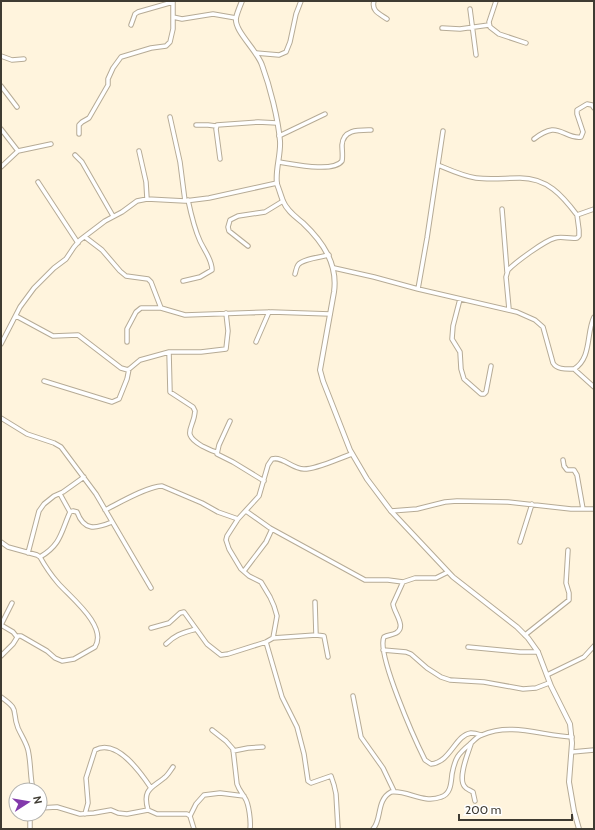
<svg xmlns="http://www.w3.org/2000/svg" width="595" height="830" font-family="Cabin,sans-serif">
	<style>
		.lines { fill: none; stroke-linecap: round; stroke-linejoin: round }
		.minor-casing { stroke: #b6ab96; stroke-width: 5.5 }
		.tertiary-casing { stroke: #b6ab96; stroke-width: 6 }
		.minor { stroke: #fff; stroke-width: 3.5 }
		.tertiary { stroke: #fff; stroke-width: 4 }
	</style>
	<rect width="100%" height="100%" fill="#fff4dd"/>
	<g class="lines">
		<g class="minor-casing">
			<path id="minor" d="M374,1C371,11 380,14 387,19
				M496,1L489,22L490,27L499,34L526,43
				M470,9L476,55
				M173,17L182,19L213,14L236,18
				M131,25L135,14L138,12L173,2
				M442,28L460,29L489,25
				M256,53L279,55L286,52L290,42L296,14L301,1
				M1,56L12,60L24,59
				M1,86L17,107
				M170,117L180,162L185,201
				M196,125H208L216,126
				M1,129L18,151
				M79,134V125L82,122L89,118L108,85V79L113,68L121,57L151,48L166,46L170,42L173,29V1
				M279,136L325,114
				M534,139C539,135 545,131 552,130C562,129 570,139 581,137L583,132L577,114V110L587,104L592,105L594,108
				M139,151L146,182L147,199
				M75,155L82,162L113,216
				M220,159L216,129L217,125L258,122L277,123
				M279,162C293,164 333,173 342,161C343,156 342,150 342,145C343,129 359,130 371,130
				M438,165C450,170 463,176 476,178C491,180 505,178 520,178C547,178 562,195 577,215
				M1,167L18,151L51,144
				M38,182L78,243
				M502,209L507,272
				M85,237L102,250L120,271L126,276L148,279L151,282L161,308
				M248,246L229,231L228,227L230,220L238,216L265,212L283,201
				M334,268L374,277L418,289L517,312L535,320L543,327L553,363C557,370 567,369 574,369C592,358 586,333 594,317
				M295,274C296,271 296,268 298,265C302,259 321,257 329,255
				M183,281L200,277L212,270C212,259 204,250 200,241C194,228 191,214 188,200
				M418,289L427,238L443,131
				M460,299L453,326L452,339L460,352L461,369L464,379L481,394H484L486,392L491,366
				M509,309L506,277L508,270C516,262 544,241 555,238C562,236 569,239 577,238L579,236V230L577,215L594,209
				M16,316L53,336L78,335L121,368L128,370L140,360L169,352H201L226,349L228,331L226,313
				M127,342V329L136,312L141,308H161L185,315L272,312L330,314
				M256,342L269,312
				M1,344L20,307L34,288L54,268L66,259L74,247L80,240L105,221L122,212L137,201L147,199L185,201L209,198L277,183
				M169,352L170,392L193,407L195,411C194,429 180,433 202,446C207,448 211,451 216,452
				M574,369L594,387
				M44,381L112,402L119,399L127,379L129,369
				M1,418L27,434L54,443L61,447L96,494L151,588
				M230,421L219,445L217,454L233,462L264,481
				M563,460L564,466L567,470H574L577,475L583,509
				M60,494L70,512
				M105,510C119,503 148,486 162,486L202,503L218,512L238,519
				M246,511L270,528L365,580H388L403,582L415,578H436L448,572
				M391,511L417,509L445,502L457,501L508,502L571,509H594
				M1,542L8,547L37,555L40,557C45,566 51,575 58,583C70,597 108,626 95,647L74,659L62,661L55,658L47,651L21,636H18L13,644L1,656
				M520,542L532,504
				M28,553L39,511L44,504L54,496L63,492L84,477
				M40,557C61,545 61,532 70,512L73,511L77,512C84,531 95,529 112,522
				M244,571L266,542L272,529
				M403,582L393,604C394,613 407,627 396,633C392,635 388,635 384,637C376,653 415,740 425,760L431,764C451,762 455,735 471,733C475,733 478,734 481,735
				M1,625L12,603
				M1,625L13,632L17,637
				M151,628L169,623L180,613L184,612L207,644L221,655L228,654L266,642L282,697L297,727L304,754L308,781L311,783L331,776L334,785L336,794L338,829
				M316,635L324,636L328,657
				M525,635L569,600V593L566,583L568,550
				M273,638L316,635L315,602
				M266,642L273,638L277,616L274,606L270,597L261,582L249,576L241,569L229,549L226,540L227,536L238,519L259,496L268,465L272,459C283,456 292,469 304,469C318,469 339,458 352,454
				M166,644C176,634 183,633 196,629
				M468,647L520,652H538
				M383,650L406,652L411,654L427,668L441,677L450,680L484,682L523,689L536,688L549,683
				M547,675L584,657L594,646
				M353,696L361,737L383,768L394,791
				M1,697C21,711 11,710 18,728C21,735 26,742 28,750C31,763 30,777 33,790
				M212,730L226,741L233,749L237,784C239,790 242,793 245,798C249,804 251,822 250,829
				M471,744C468,753 457,779 465,787C466,789 470,790 473,792L475,801
				M233,751L248,748L263,747
				M572,752L594,750
				M173,767C170,771 168,775 164,778C152,788 142,789 148,810L157,814H187L190,816L194,829
				M40,808L57,807L80,814L94,813L111,810L118,813L127,814L148,810
				M30,814V829
				M85,814L88,803L86,778L95,750C117,738 141,773 151,788
				M190,816L196,804L204,795L220,793L244,796
				M373,829C382,820 376,800 391,792C408,790 423,804 441,797C451,794 451,783 452,774C455,758 458,754 470,744C474,741 477,736 482,735C511,722 543,736 572,737"/>
		</g>
		<g class="tertiary-casing">
			<path id="tertiary" d="M242,1C240,6 237,13 236,18C234,31 257,50 262,65C270,87 278,118 280,141C281,155 275,170 277,184C279,189 281,196 283,201C287,211 296,217 303,223C323,242 338,264 334,292L320,370L323,381L350,450L367,479L391,511L453,577L517,627L528,638L538,652L551,686L570,724L572,743L569,782L574,811L579,829"/>
		</g>
		<use href="#minor" class="minor"/>
		<use href="#tertiary" class="tertiary"/>
	</g>
	<rect width="595" height="830" fill="none" stroke="#3f3b32" stroke-width="4"/>
	<g transform="translate(28 802) rotate(78)"><circle r="19" fill="#ffffff" stroke="#b2b1ad"/>
	<path d="M0-3L7 15L0 10L-7 15Z" fill="#8239ab"/>
	<text y="-6" font-size="11" font-weight="bold" text-anchor="middle" fill="#3f3b32">N</text>
	</g>
	<path d="M459 814v6h113v-6" fill="none" stroke="#3f3b32" stroke-width="2"/>
	<text x="465" y="814" font-size="12" fill="#3f3b32" stroke="#ffffff" stroke-width="3" paint-order="stroke">200 m</text>
</svg>
